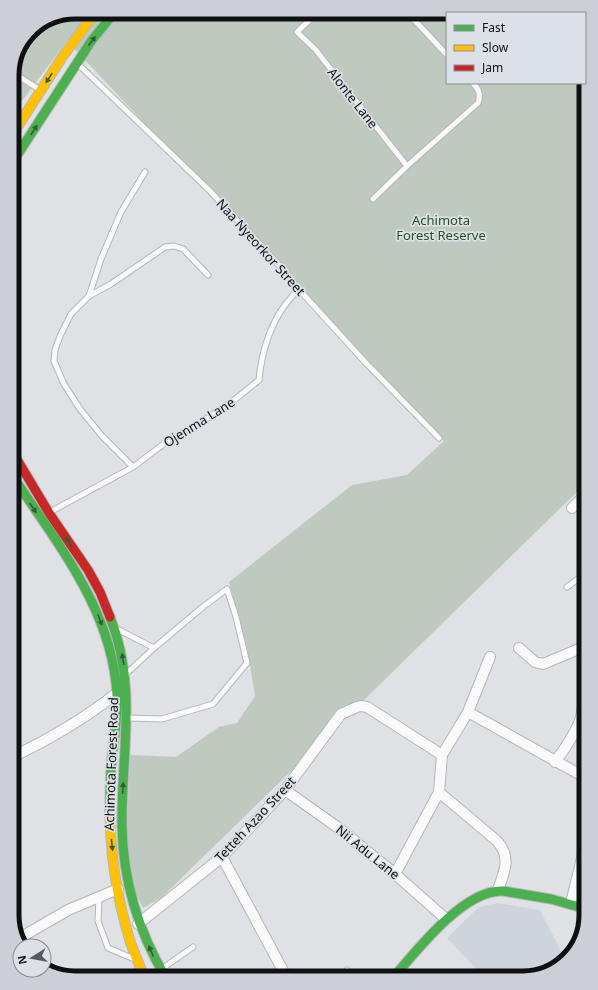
<svg xmlns="http://www.w3.org/2000/svg" width="598" height="990" font-family="'Noto Sans',sans-serif">
	<style>
		.built { fill: #cdd4db }
		.green { fill: #bec9bf }
		.lines { fill: none; stroke-linecap: round; stroke-linejoin: round }
		.lane-casing { stroke: #b5b7b9; stroke-width: 7 }
		.street-casing { stroke: #b5b7b9; stroke-width: 12 }
		.fast-casing { stroke: #b5b7b9; stroke-width: 11 }
		.slow-casing { stroke: #b5b7b9; stroke-width: 11 }
		.jam-casing { stroke: #b5b7b9; stroke-width: 11 }
		.lane { stroke: #fafafb; stroke-width: 5 }
		.street { stroke: #fafafb; stroke-width: 10 }
		.fast { stroke: #4caf50; stroke-width: 9 }
		.slow { stroke: #ffc107; stroke-width: 9 }
		.jam { stroke: #c62828; stroke-width: 9 }
		.oneway { fill: #2d6031 }
		.labels { text-anchor: middle; dominant-baseline: central; stroke-width: 3.5; stroke-linejoin: round; paint-order: stroke }
		.street-label { font-size: 13px; fill: #0e1012; stroke: #dce1e7 }
		.park-label { font-size: 13px; fill: #2a4d25; stroke: #dce1e7 }
		.rim { fill: none; stroke: #0e1012; stroke-width: 5 }
	</style>
	<rect width="100%" height="100%" fill="#dfe1e4"/>
	<path class="built" d="M497,903L540,910L565,959L551,971L523,978H485L447,938L479,907Z"/>
	<path class="green" d="M75,12H527L530,13H447V83H585V71L586,75V483L161,898L143,908L132,886L126,846L130,755L176,757L219,727L237,723L255,696L247,647L229,582L352,485L407,475L444,441L67,41L12,114V71L31,30Z"/>
	<g class="lines">
		<g class="lane-casing">
			<path id="lane" d="M318,12L297,32L315,49L407,166
				M407,12L447,55
				M79,65L209,190L279,265L283,272L365,362L439,438
				M12,72L40,90
				M373,199L407,166L478,103C481,94 479,90 473,83
				M89,296L101,259L121,212L145,172
				M133,467L102,436L80,409L64,384L54,361L55,350L60,336L71,314L89,296L111,284L165,247L174,246L183,249L208,275
				M50,512L133,467L169,440L197,425L233,401L259,380C261,358 268,333 279,314C284,305 292,297 298,289
				M567,587L586,573
				M119,630L154,648
				M127,673L154,648L160,643L204,606L227,589L236,617L247,663L213,704L162,719L128,718
				M99,897L98,921L108,948L132,958
				M163,968L193,947
				M347,970L353,978"/>
		</g>
		<g class="street-casing">
			<path id="street" d="M572,508L586,494
				M519,648L535,662L543,664L586,646
				M468,712L586,778
				M12,757C50,739 84,719 117,693
				M555,762C564,750 573,737 579,723C583,716 581,706 586,699
				M285,790L340,829L395,874L446,919
				M439,792L497,841C512,858 504,872 498,890
				M222,857L287,978
				M395,874L439,792L442,755L468,712L490,657
				M571,903L586,842
				M138,924L222,857L285,790L341,714L357,707L361,706L367,707L442,755
				M18,939L68,910L118,889"/>
		</g>
		<g class="fast-casing">
			<path id="fast" d="M12,163L92,40L115,12
				M12,475C56,542 113,610 117,695C118,716 114,737 112,758C110,775 110,793 110,810
				M110,617C138,687 121,753 122,826C123,881 138,931 166,978
				M393,978C416,951 464,889 503,891L551,899L586,909"/>
		</g>
		<g class="slow-casing">
			<path id="slow" d="M12,135L63,56L96,12
				M110,810C110,854 117,898 130,941C134,953 140,965 144,978"/>
		</g>
		<g class="jam-casing">
			<path id="jam" d="M12,451L49,513L88,570L100,592L110,617"/>
		</g>
		<use href="#lane" class="lane"/>
		<use href="#street" class="street"/>
		<use href="#fast" class="fast"/>
		<use href="#slow" class="slow"/>
		<use href="#jam" class="jam"/>
	</g>
	<defs><path id="oneway-solid" d="M-6-.8H1V-3.2L6.5 0L1 3.2V.8H-6Z"/></defs>
	<g class="oneway">
		<use href="#oneway-solid" transform="translate(92 41) rotate(-53)"/>
		<use href="#oneway-solid" transform="translate(49 78) rotate(123)"/>
		<use href="#oneway-solid" transform="translate(34 130) rotate(-57)"/>
		<use href="#oneway-solid" transform="translate(33 508) rotate(56)"/>
		<use href="#oneway-solid" transform="translate(69 542) rotate(-124)"/>
		<use href="#oneway-solid" transform="translate(100 620) rotate(69)"/>
		<use href="#oneway-solid" transform="translate(123 659) rotate(-100)"/>
		<use href="#oneway-solid" transform="translate(123 788) rotate(-87)"/>
		<use href="#oneway-solid" transform="translate(112 845) rotate(84)"/>
		<use href="#oneway-solid" transform="translate(151 951) rotate(-114)"/>
	</g>
	<g class="labels">
		<g class="street-label">
			<text transform="translate(353 98) rotate(52)">Alonte Lane</text>
			<text transform="translate(261 247) rotate(48)">Naa Nyeorkor Street</text>
			<text transform="translate(199 422) rotate(-32)">Ojenma Lane</text>
			<text transform="translate(111 764) rotate(-88)">Achimota Forest Road</text>
			<text transform="translate(255 819) rotate(-47)">Tetteh Azao Street</text>
			<text transform="translate(368 852) rotate(39)">Nii Adu Lane</text>
		</g>
		<g class="park-label">
			<text x="441" y="220">Achimota<tspan x="441" dy="15">Forest Reserve</tspan></text>
		</g>
	</g>
	<path d="M0 0H598V990H0ZM75 19H523A56 56 0 0 1 579 75V915A56 56 0 0 1 523 971H75A56 56 0 0 1 19 915V75A56 56 0 0 1 75 19Z" fill="#ccd0d6" fill-rule="evenodd"/>
	<path class="rim" d="M75 19H523A56 56 0 0 1 579 75V915A56 56 0 0 1 523 971H75A56 56 0 0 1 19 915V75A56 56 0 0 1 75 19Z"/>
	<rect x="446" y="12" width="140" height="72" fill="#dce1e7" stroke="#8a8d92"/>
	<rect x="454" y="25" width="20" height="6" fill="#4caf50" stroke="#8a8d92"/>
	<text x="482" y="32" font-size="12" fill="#0e1012">Fast</text>
	<rect x="454" y="45" width="20" height="6" fill="#ffc107" stroke="#8a8d92"/>
	<text x="482" y="52" font-size="12" fill="#0e1012">Slow</text>
	<rect x="454" y="65" width="20" height="6" fill="#c62828" stroke="#8a8d92"/>
	<text x="482" y="72" font-size="12" fill="#0e1012">Jam</text>
	<g transform="translate(32 958) rotate(259)"><circle r="19" fill="#dce1e7" stroke="#8a8d92"/>
	<path d="M0-3L7 15L0 10L-7 15Z" fill="#57595c"/>
	<text y="-6" font-size="11" font-weight="bold" text-anchor="middle" fill="#0e1012">N</text>
	</g>
</svg>
